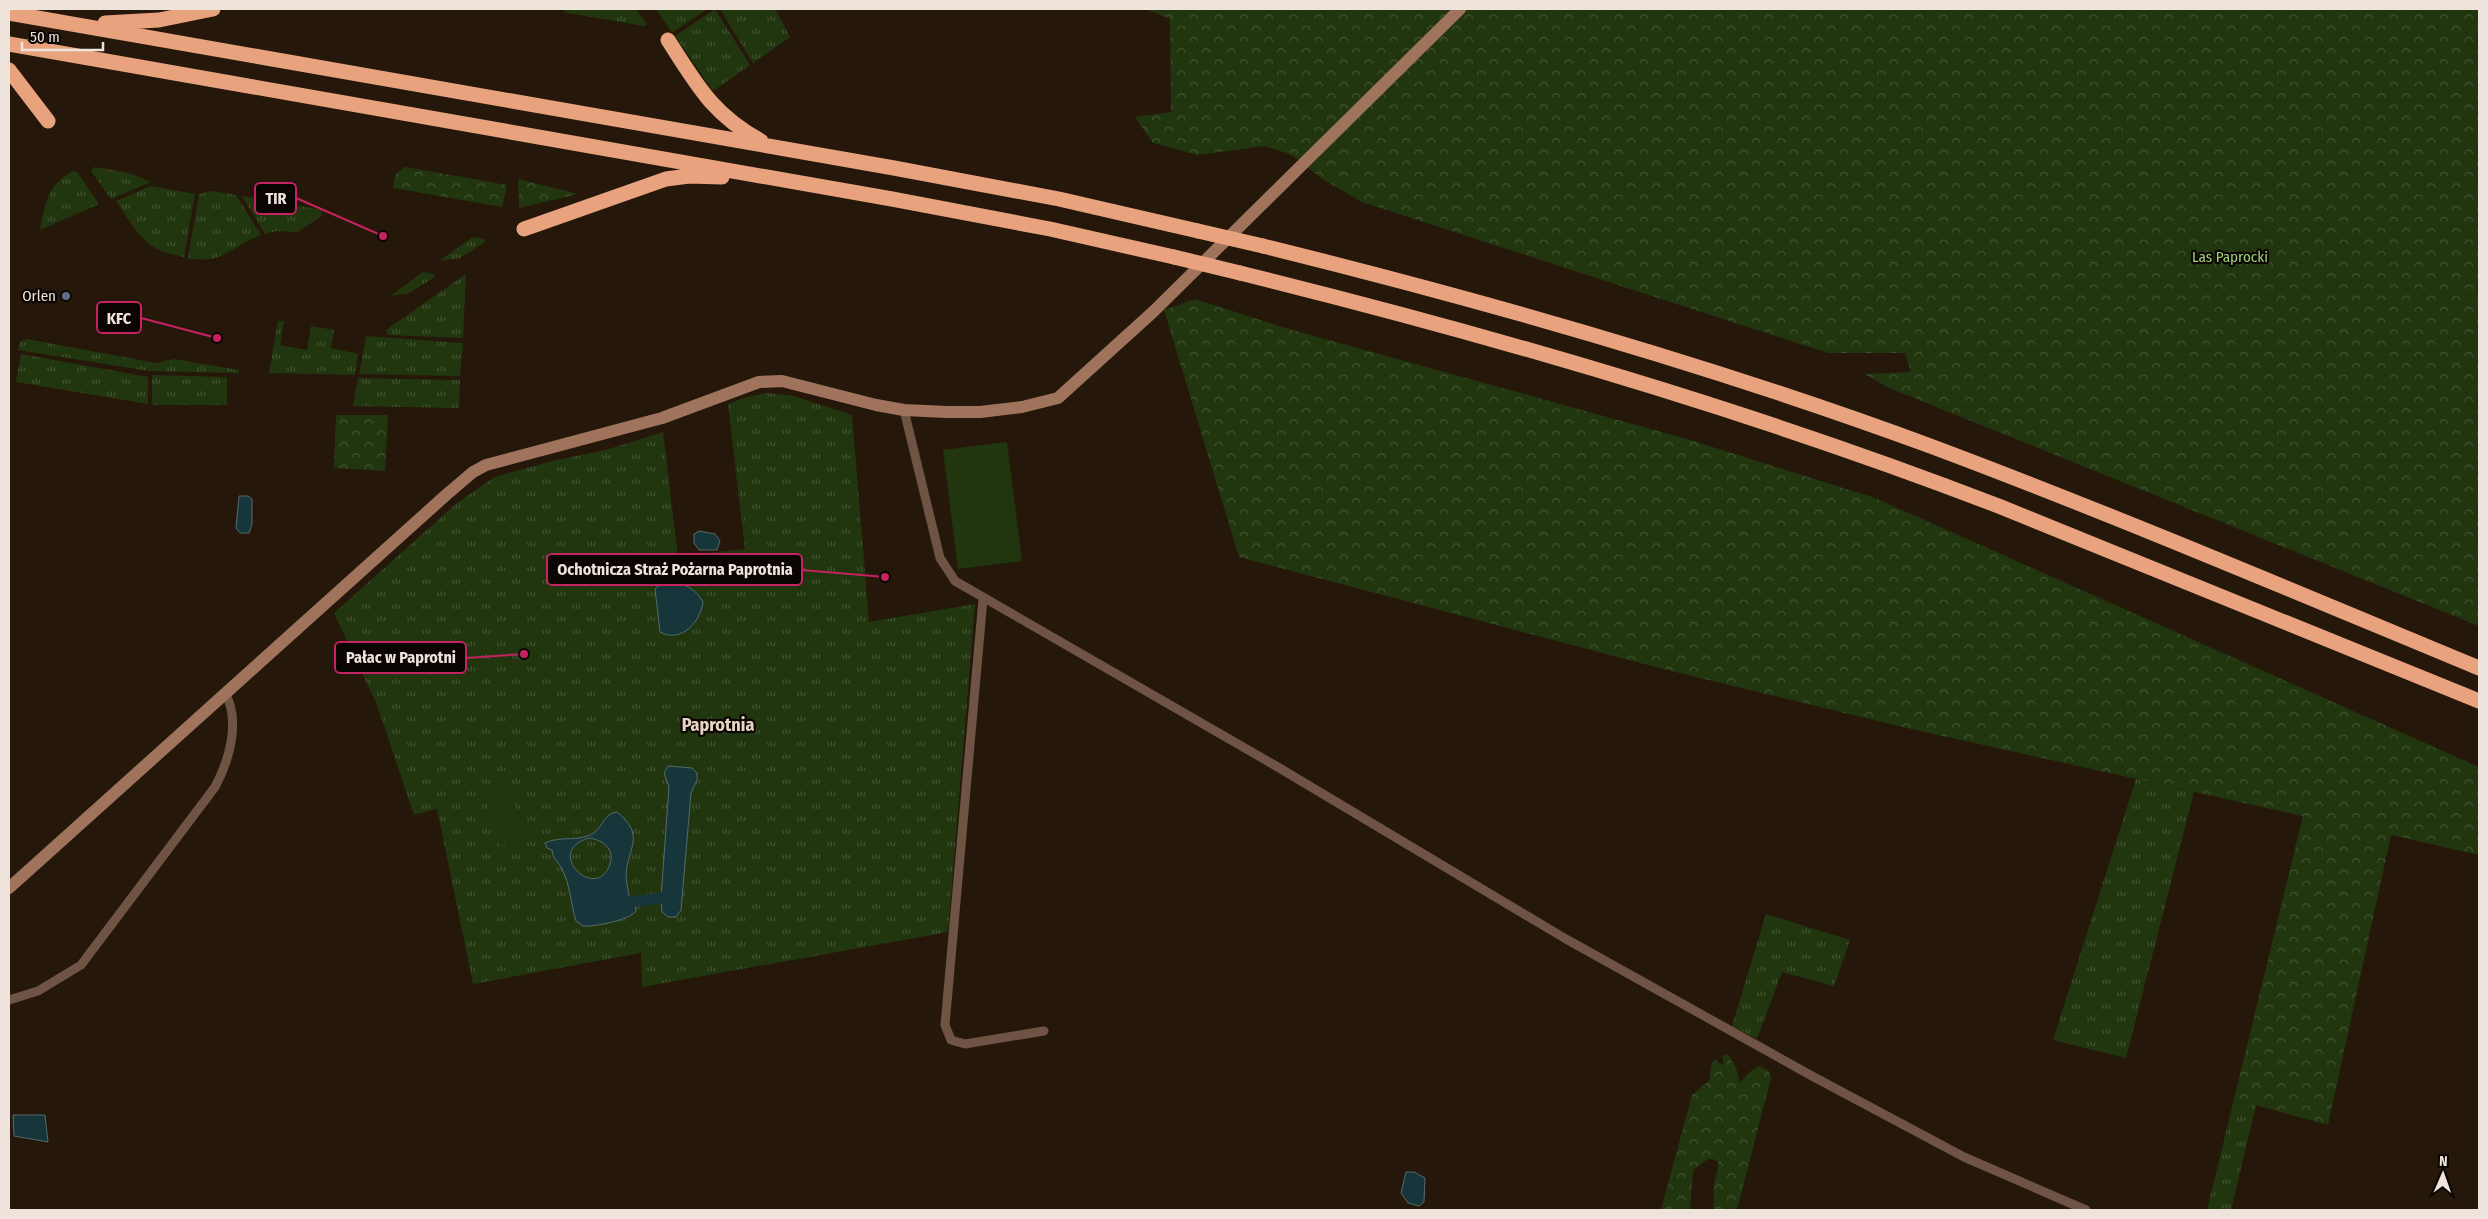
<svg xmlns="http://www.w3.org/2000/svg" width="2488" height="1219" font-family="'Fira Sans Condensed',sans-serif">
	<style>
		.grass { fill: url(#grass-tufts) }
		.forest { fill: url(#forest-crowns) }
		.pitch { fill: #21360f }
		.water { fill: #16363b; stroke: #576a6b; fill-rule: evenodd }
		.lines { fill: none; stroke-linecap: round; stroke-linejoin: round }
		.canal { stroke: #16363b; stroke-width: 11 }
		.street { stroke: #6f5445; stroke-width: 9 }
		.secondary { stroke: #a0745c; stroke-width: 12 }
		.highway { stroke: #e8a37e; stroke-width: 15 }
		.highway-bridge { stroke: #e8a37e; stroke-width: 15 }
		.service-dot { fill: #5c6f8a; stroke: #0a0502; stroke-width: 2 }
		.labels { text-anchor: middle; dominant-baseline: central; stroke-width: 4.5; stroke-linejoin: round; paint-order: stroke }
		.park-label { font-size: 15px; fill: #9fd27b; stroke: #0a0502 }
		.poi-label { font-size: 15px; fill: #eee4db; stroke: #0a0502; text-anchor: end }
		.quarter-label { font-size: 18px; font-weight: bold; fill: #e7d4c2; stroke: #0a0502 }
		.leader { fill: none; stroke: #c42261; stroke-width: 2 }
		.callout-dot { fill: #c42261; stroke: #0a0502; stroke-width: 2 }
		.callout { fill: #0a0502; stroke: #c42261; stroke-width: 2 }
		.callout-label { font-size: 16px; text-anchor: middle; font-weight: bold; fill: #eee4db }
	</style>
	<defs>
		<pattern id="grass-tufts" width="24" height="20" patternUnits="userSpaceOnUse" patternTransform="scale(1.25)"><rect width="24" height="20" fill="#21360f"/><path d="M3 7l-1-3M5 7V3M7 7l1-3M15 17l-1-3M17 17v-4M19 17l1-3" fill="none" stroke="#425331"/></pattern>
		<pattern id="forest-crowns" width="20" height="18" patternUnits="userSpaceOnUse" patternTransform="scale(1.25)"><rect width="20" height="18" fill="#21360f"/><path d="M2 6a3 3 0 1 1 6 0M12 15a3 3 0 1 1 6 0" fill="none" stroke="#425331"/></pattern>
	</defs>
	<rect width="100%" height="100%" fill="#25180a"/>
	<path class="grass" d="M568,9H636L647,25L644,26L563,12Z
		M656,9H707L672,33Z
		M715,9L750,65L713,91L675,36Z
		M720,9H775L790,37L753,63Z
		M94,167L129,173L151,182L111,199L91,171Z
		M74,171L77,172L99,204L40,230C45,204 48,183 74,171Z
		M151,186L195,194L184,257C143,250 139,234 116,201Z
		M211,191L236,195L261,235C232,246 223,265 188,258L199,194Z
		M242,196L322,210L321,216L298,232L276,231L265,234Z
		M473,237L484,239L485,242L460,258L439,261Z
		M423,272L434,274L435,277L409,293L390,296Z
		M466,274L463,338L388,335L386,330Z
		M278,321H284L280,345L307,350L311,326L334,330L331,348L358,354L355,375L269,373Z
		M366,336L463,343L460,376L359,374Z
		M26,339L156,363L174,359L239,370V373L149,371L18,350L20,342Z
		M21,354L148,377V404L16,382Z
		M152,375L227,377V405H152Z
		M358,378L460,380L459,408L353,406Z
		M767,393L794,396L852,415L869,622L975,604L948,932L642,987L641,953L473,984L437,809L414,815L377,705L334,613L457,503L495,477L552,461L606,450L663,432L678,556L745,549L728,404L747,397Z
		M2136,779L2194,792L2126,1058L2053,1040Z
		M1766,914L1850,940L1834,986L1782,972L1757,1039L1732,1026Z
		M2234,1099L2256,1105L2231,1210H2207Z"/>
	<path class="forest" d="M1145,9H2479V626L1887,387L1865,374L1911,372L1905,353H1828L1362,202L1321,178L1290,154L1264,146L1198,155L1153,143L1135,117L1171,112L1170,19Z
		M405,167L507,185L502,207L393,188L395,175Z
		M518,179L578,194L519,208Z
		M1195,299L1285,328L1687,439L1875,498L2479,767V855L2391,835L2328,1125L2234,1099L2303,816L1907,728L1663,669L1239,557L1164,310Z
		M336,415H388L385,471L334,468Z
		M1728,1054L1736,1068L1740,1083L1752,1070L1759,1066L1769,1071L1771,1078L1738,1206L1734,1210H1713C1715,1202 1713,1195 1714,1186C1715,1177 1718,1173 1718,1162L1713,1159H1708L1693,1170L1690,1210H1661L1692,1095L1709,1081L1712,1063L1715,1059L1719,1063L1724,1064L1722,1056Z"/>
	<path class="pitch" d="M1007,442L1022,561L958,569L943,450Z
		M509,783L525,839L499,846L483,790Z"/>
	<path class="water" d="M239,496H248L252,499V524L249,533H240L236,528Z
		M699,531L715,534L720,541L717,550H699L694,543V534Z
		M673,582C688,585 695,589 703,602C700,623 681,643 660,632L655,589L658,586Z
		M668,766L692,768L697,773V780L691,793L681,910L676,917H668L662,912L661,898L669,787L664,773Z
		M617,812C646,836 628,847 626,874C626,883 629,893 630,902L635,905L636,911C630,920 594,927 583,926L576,921C570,901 571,886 561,867C556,860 553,859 552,850L547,848L545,843C560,835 581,843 595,832C603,825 605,813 617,812ZM589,838C603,840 615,849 610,864C597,904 542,851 589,838Z
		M13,1115H45L48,1142L14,1136Z
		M1406,1172H1414L1425,1178L1424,1202L1419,1206L1408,1203L1401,1193Z"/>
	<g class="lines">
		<path class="canal" d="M630,902L661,898"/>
		<path class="street" d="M904,410L940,558L955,581L1276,766L1566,939L1812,1076L1964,1157L2086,1210
			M983,599L945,1025L951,1040L965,1044L1044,1031
			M9,1000L38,991L81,965L215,787C229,761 241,721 225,693"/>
		<path class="secondary" d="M9,888L446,495L473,472L486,465L662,418L759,382L782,381L876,405L904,410L947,412H980L1022,407L1058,398L1154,311L1460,9"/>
		<path class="highway" d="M9,13L894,168L1059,199L1198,231
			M105,23L159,20L213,9
			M668,40C697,85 712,114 761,141
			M9,44L892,199L1050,229L1174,257
			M9,70L48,121
			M524,229L666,179L689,176L722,177
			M1263,246C1490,302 1714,366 1933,447C2117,516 2298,593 2479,668
			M1240,273C1499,337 1753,411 2001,507L2479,701"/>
		<path class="highway-bridge" d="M1198,231L1263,246
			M1174,257L1240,273"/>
	</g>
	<circle class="service-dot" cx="66" cy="296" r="5"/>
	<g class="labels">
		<g class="park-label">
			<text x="2230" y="257">Las Paprocki</text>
		</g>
		<g class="poi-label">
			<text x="56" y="296">Orlen</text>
		</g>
		<g class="quarter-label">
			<text x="718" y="725">Paprotnia</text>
		</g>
	</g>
	<path class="leader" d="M383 236L296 198M217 338L141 318M885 577L802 570M524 654L466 658"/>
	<g class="callout-dot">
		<circle cx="383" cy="236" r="5"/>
		<circle cx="217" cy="338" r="5"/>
		<circle cx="885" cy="577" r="5"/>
		<circle cx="524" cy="654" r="5"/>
	</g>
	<g class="callout">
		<rect x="255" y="183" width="41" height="31" rx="5"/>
		<rect x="97" y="302" width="44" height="31" rx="5"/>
		<rect x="547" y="554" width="255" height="31" rx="5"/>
		<rect x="335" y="642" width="131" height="31" rx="5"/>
	</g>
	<g class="callout-label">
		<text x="276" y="204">TIR</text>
		<text x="119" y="324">KFC</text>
		<text x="675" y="575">Ochotnicza Straż Pożarna Paprotnia</text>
		<text x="401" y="663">Pałac w Paprotni</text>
	</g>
	<rect width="2488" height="1219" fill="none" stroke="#eee4db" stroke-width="20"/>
	<g transform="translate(2443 1174) rotate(2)" stroke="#0a0502" stroke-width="4" paint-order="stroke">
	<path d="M0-4L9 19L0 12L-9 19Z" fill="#eee4db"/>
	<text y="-8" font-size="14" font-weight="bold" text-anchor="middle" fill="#eee4db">N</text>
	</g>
	<path d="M22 42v8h81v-8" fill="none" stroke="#eee4db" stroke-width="2.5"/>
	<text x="30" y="42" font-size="15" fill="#eee4db" stroke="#0a0502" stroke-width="4" paint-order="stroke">50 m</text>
</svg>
